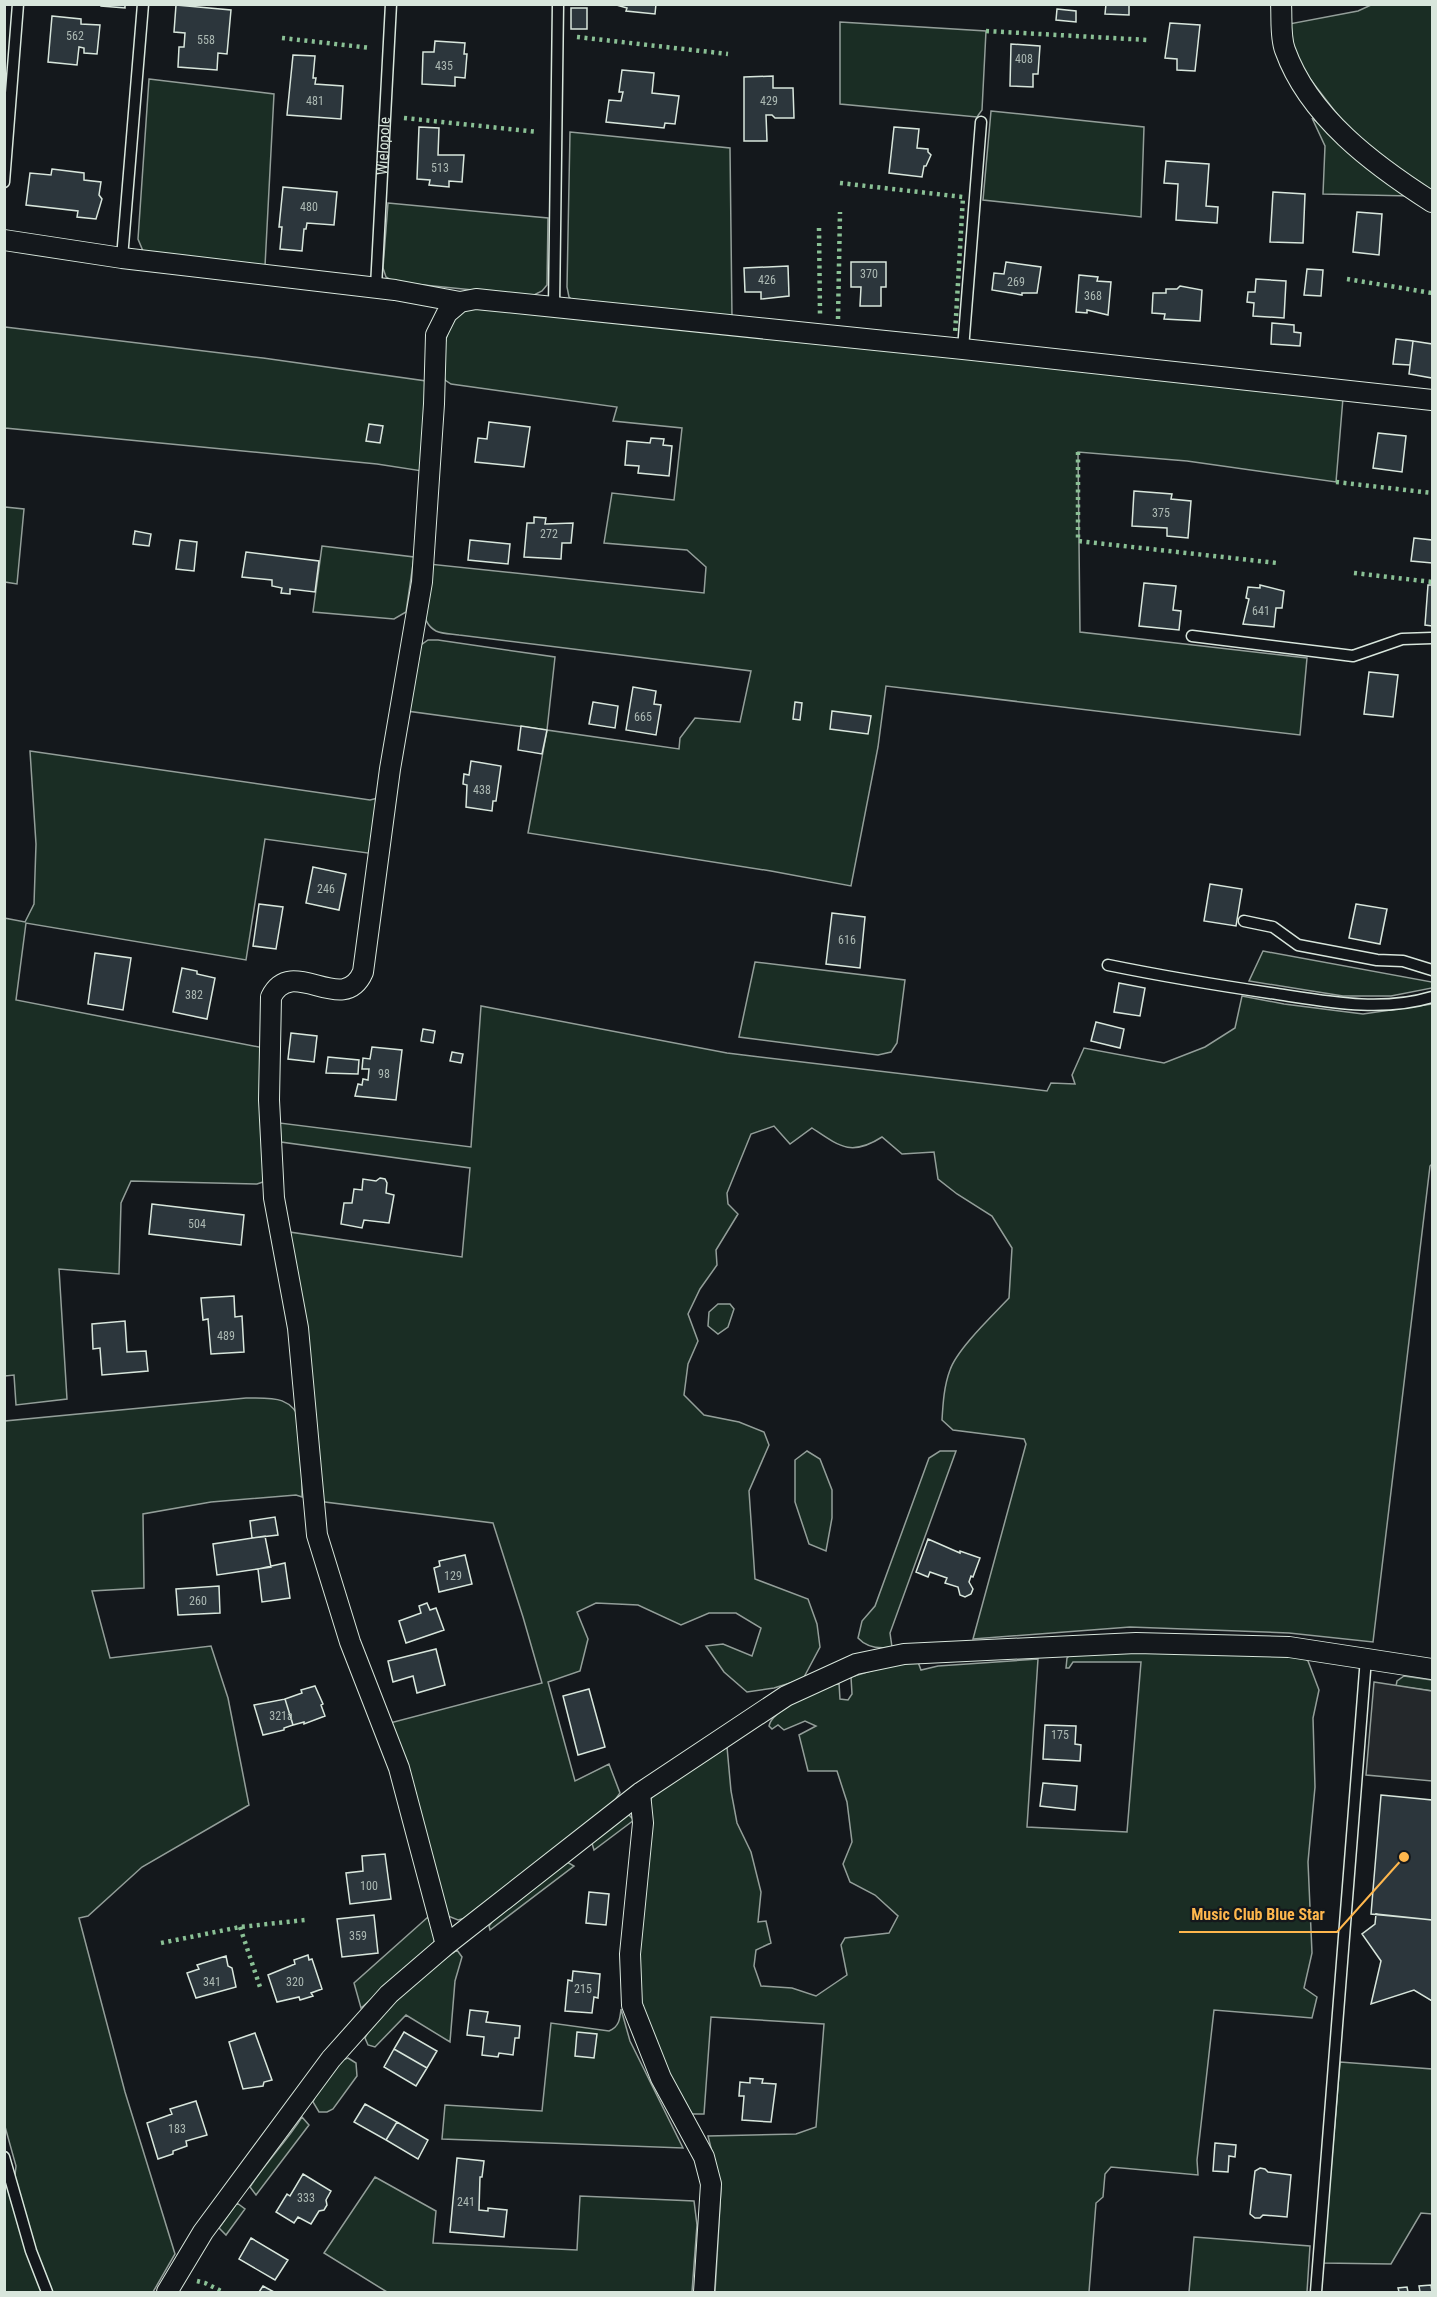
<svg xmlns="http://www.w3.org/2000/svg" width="1437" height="2297" font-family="'Roboto Condensed',sans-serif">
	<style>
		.green { fill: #1a2d24; stroke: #939e99; stroke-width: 1.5 }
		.parking { fill: #24282b; stroke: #939e99; stroke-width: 1.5 }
		.building { fill: #2c363c; stroke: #d8e6dc; stroke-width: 1.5 }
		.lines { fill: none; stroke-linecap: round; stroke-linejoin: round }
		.lane-casing { stroke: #d8e6dc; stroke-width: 13 }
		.street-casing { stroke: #d8e6dc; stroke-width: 22 }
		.lane { stroke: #14181c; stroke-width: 10 }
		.street { stroke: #14181c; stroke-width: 20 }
		.hedge { stroke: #8ac095; stroke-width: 4.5; stroke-dasharray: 3 4.5; stroke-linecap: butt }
		.labels { text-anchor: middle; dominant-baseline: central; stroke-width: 4.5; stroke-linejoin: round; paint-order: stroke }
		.number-label { font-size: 12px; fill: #adbab4 }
		.street-label { font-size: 15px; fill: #d8e6dc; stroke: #14181c }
		.leader { fill: none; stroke: #ffb74d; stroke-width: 2 }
		.callout-dot { fill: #ffb74d; stroke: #14181c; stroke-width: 2 }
		.callout-label { font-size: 16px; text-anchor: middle; font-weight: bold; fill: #ffb74d; stroke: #14181c; stroke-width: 4.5; stroke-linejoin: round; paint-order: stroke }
	</style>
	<rect width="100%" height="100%" fill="#14181c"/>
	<path class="green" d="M1371,5H1432V193L1367,147L1340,118L1307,75L1295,52L1289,24L1358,11Z
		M840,22L986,31L982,110L977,117L840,104Z
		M149,79L274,94L265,266L143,251L138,239Z
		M991,111L1144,127L1141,217L983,200Z
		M1312,118L1409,196L1323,194L1325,146Z
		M570,132L730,148L732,318L575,302L569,297L567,287Z
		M388,203L548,218L547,285L542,291L532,296L394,282L386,277L383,268Z
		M482,307L1343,398L1336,482L1187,461L1078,452L1080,632L1307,658L1300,735L886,686L878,747L851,886L771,871L528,833L547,730L407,711L421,645L428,640H438L555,657L547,730L679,749L680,738L695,718L740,722L751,671L459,635C453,634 442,634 436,631C414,619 426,584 429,564L704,593L706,567L687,550L604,543L612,493L674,500L682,428L613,421L617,407L451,384L445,380C439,361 445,322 464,311C469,309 477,308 482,307Z
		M5,327L263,358L426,381L422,471L377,464L5,428Z
		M5,507L24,509L17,584L5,582Z
		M322,546L414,557L406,612L394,619L313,612Z
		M30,751L370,800L378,798L375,854L265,839L246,960L26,923L16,1000L264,1048L266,1181L257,1184L131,1181L121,1203L119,1274L59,1269L67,1399L16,1405L14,1375L5,1376L4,918L25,922L34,904L36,844Z
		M1263,951L1432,982V988L1391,996H1343L1249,981Z
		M755,962L905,980L897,1043L891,1052L878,1055L739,1037Z
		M1242,996L1284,1004L1363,1014L1432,1004V1164L1430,1166L1373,1642L1289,1633L1130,1627L973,1639L1026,1444L1024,1439L953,1430L942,1420C943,1403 944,1386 950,1370C957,1349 993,1315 1009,1298L1012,1248L992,1216L957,1194L938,1179L934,1152L902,1154L882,1137C851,1157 839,1146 812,1128L790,1144L774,1126L751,1134L727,1193L728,1204L738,1214L716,1250L717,1265L700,1289L688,1314L698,1341L688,1364L684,1395L704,1415L739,1422L764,1432L769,1445L749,1491L755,1579L808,1599L817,1624L820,1647L803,1679L774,1688L747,1692L724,1672L706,1646L723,1644L752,1656L761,1628L736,1613H709L681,1625L638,1605L596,1603L577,1612L588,1639L580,1671L548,1682L575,1781L609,1764L620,1793L612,1804L466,1918L458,1920L448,1916L390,1723L542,1683L523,1617L493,1523L317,1501L289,1232L462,1257L470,1168L281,1142L280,1123L471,1147L481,1006L727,1053L1047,1091L1051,1083L1075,1084L1072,1075L1084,1048L1164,1063L1205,1047L1235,1028Z
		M718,1304H730L734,1309L728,1327L718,1334L708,1326L709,1312Z
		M246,1398C272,1398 291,1395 302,1423V1497L296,1495L211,1502L143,1514L144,1588L92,1591L110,1658L211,1646L228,1698L249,1805L142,1867L88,1916L79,1918L125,2092L175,2254L153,2292H5L4,2177L12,2203L16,2166L4,2123L5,1421Z
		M807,1451L820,1459L832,1490V1518L826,1551L809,1544L795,1502V1460Z
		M940,1451H956L890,1633L892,1647C879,1649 867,1648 858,1638L862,1621L875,1606L929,1458Z
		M1141,1651L1302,1655L1308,1661L1319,1690L1313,1718L1315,1787L1308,1862L1312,1953L1304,1988L1317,1997L1312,2018L1214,2010L1197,2160L1198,2175L1111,2167L1105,2174L1103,2197L1096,2203L1089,2292H715L721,2188L708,2136L796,2134L816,2127L824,2024L711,2017L704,2114H692L671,2080L636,1995L650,1803L652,1796L727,1747L731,1791L737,1823L751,1852L761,1892L758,1922L766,1921L771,1943L756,1950L754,1966L761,1986L792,1988L816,1996L847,1975L841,1945L845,1938L889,1933L898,1916L875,1895L850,1882L843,1864L852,1842L847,1802L837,1771H808L799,1735L816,1726L805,1721L784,1730L778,1725L772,1729L769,1726C772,1709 822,1688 839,1683L840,1699L848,1700L852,1694L851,1677L887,1666L918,1662L921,1670L938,1666L1038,1659L1027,1827L1127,1832L1141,1662H1073L1069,1668H1066L1067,1658L1071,1654Z
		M1404,1676L1432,1680V1691L1396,1686L1397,1681Z
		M628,1814L634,1820L594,1850L591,1840Z
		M567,1862L574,1866L490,1930L489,1926L492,1922Z
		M428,1917L435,1938L433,1946L361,2008L354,1983Z
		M457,1950L462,1957L455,1981L450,2042L406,2015L375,2047L368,2045L365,2038L369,2030L414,1982Z
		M621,2009L630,2041L683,2148L442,2139L445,2105L542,2111L551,2023L609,2031C619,2027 620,2019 621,2009Z
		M348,2058L356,2063L357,2076L333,2109L327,2112H319L313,2102L315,2097L342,2060Z
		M1340,2062L1432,2069V2214L1421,2213L1391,2264L1323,2263Z
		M302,2117L309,2125L256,2195L250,2187C266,2162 286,2142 302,2117Z
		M375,2177L436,2211L433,2243L577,2250L580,2196L694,2201L697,2225L692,2292H387L324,2253Z
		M237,2203L245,2209L226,2235L219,2228Z
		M1194,2237L1310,2246L1307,2292H1189Z"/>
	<path class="parking" d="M1374,1682L1432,1691V1781L1366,1775Z"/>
	<path class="building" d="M101,4H125V8L101,6Z
		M613,4H656L655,14L626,11L627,8Z
		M1106,4H1129V15L1105,14Z
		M176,5L231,10L227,54L218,53L217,70L178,67L179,47H184L185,33L174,32Z
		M571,8H587V29H571Z
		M1057,9L1076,11V22L1056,20Z
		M52,16L81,19V24L100,25L97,54L84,53V48L79,47L77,65L48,62Z
		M1170,23L1200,25L1195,71L1177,70V59L1165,58Z
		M435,41L465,43L464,54H467L465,78L455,77V86L422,84L423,52H434Z
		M1011,44L1040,46L1038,74H1033V87L1010,86Z
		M293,55L315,56L313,78H316L315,84L343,86L341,119L287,115Z
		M622,70L654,73L652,93L679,96L675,124L665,123L664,128L606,122L609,100L621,101L623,92H619Z
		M773,76V88H793L794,118H775L772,115H766L767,141H744V77Z
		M419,127L439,128L438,155H464L462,182L449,181V187L429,185L430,180L417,179Z
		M894,127L919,129L917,148L928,149V152L931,155L926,166H924L922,177L889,173Z
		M1166,161L1209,164L1206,206L1218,207L1217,223L1176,220L1178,184L1164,183Z
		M52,169L84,173V180L101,182L99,195L102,199L96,219L77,217L78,211L26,205L30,173L51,175Z
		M283,187L337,192L334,225L307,223L306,229H304L302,251L280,249L282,227H279Z
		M1273,192L1305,194L1303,243L1270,242Z
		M1357,212L1382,214L1379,255L1353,252Z
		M851,262H886V287H881V306H860L861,287H851Z
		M1006,262L1041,267L1037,293H1022V295L992,290L994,273L1004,274Z
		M788,266L789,296L761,299V292H745L744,268Z
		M1307,269L1323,270L1321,296L1304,295Z
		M1079,275L1098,277L1097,281L1111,282L1108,315L1087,310V313L1076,312Z
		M1256,279L1286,281L1284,318L1253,316L1254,303L1247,302L1248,292H1255Z
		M1180,286L1202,290L1200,321L1164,319L1165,314L1152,313L1153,293H1166V289H1177Z
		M1272,323L1294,325V332L1301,333L1300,346L1271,344Z
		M1396,339L1413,341L1410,365L1393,364Z
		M1413,341L1432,344V378L1409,374Z
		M489,422L530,427L524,467L475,462L478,438L487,439Z
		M369,424L383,426L380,443L366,441Z
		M1378,433L1406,436L1402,472L1373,468Z
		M651,438L664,439L663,445L672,446L669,476L638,473L639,466L625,465L627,441L650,443Z
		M1134,491L1172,494L1171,499L1191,501L1188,538L1167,536V528L1132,526Z
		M534,517L546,518L545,524L573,523L571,543H562L561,559L524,557L527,523H534Z
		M135,531L151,534L149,546L133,544Z
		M1414,538L1432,540V563L1411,561Z
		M180,540L197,542L194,571L176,569Z
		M470,540L510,544L508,564L468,560Z
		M246,552L319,561L315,592L290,589V594L281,593L282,588L272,586V580L242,577Z
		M1144,583L1176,586L1173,610L1181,611L1179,630L1139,626Z
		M1260,585L1284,591L1282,608H1276L1274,627L1243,624L1249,599L1246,598L1248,587L1260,588Z
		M1428,585H1432V626L1425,625Z
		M1369,672L1398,675L1393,717L1364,714Z
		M633,687L656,691L654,704L661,705L656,735L626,730Z
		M593,702L618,706L615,728L589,724Z
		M795,702L802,703L800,720L793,719Z
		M832,711L871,716L868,734L830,729Z
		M521,726L547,730L542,754L518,750Z
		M471,761L501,766L496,801H493L492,811L466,807L467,785L463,784L464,774L469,775Z
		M313,867L346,874L339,910L306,903Z
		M1210,884L1242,889L1236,926L1204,921Z
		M259,904L283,907L276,949L253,946Z
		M1356,904L1387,909L1380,944L1349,938Z
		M832,913L865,917L860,968L826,964Z
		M95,953L131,958L123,1010L88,1004Z
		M182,968L197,971V974L215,978L207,1019L173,1012Z
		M1119,983L1145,988L1140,1016L1114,1012Z
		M1096,1022L1124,1029L1120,1048L1091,1041Z
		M423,1029L435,1031L433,1043L421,1041Z
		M291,1033L317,1036L314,1062L288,1059Z
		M372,1047L402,1050L396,1100L355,1096L358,1084L362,1085L363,1079L368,1080L369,1069H362L363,1058L370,1059Z
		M452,1052L463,1054L461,1063L450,1061Z
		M328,1057L359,1060L358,1074L326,1073Z
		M380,1178L385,1179L387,1183L386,1193L394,1195L389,1223L364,1220L362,1228L341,1224L344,1203H352L354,1189L362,1190L363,1179L376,1181Z
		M152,1204L244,1215L241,1245L149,1234Z
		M234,1296L235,1317L242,1316L244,1352L211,1354L208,1319L203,1320L201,1298Z
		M125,1321L127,1352L146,1351L148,1371L102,1375L100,1348L93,1349L92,1324Z
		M275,1517L278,1535L252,1538L250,1521Z
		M265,1536L271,1567L217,1575L213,1544Z
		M928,1539L960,1553V1551L980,1558L973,1577L971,1576L969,1582L973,1589L971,1594L965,1597L960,1595L958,1587L945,1583L947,1578L930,1572L928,1577L916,1572Z
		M465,1555L472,1584L439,1592L434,1568L440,1566L439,1561Z
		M285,1563L290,1598L262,1602L258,1569Z
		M219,1586L220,1613L178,1615L176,1589Z
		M427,1603L430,1610L436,1608L444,1630L406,1643L399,1621L421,1613L419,1606Z
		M436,1649L445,1685L417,1693L413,1676L393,1682L388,1661Z
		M315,1686L323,1704L321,1705L325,1716L304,1724V1722L293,1725L285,1699L302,1693L301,1690Z
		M589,1689L605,1747L578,1755L563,1696Z
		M285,1699L293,1725L284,1728V1730L263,1735L254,1705Z
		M1045,1725L1076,1726L1075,1744L1081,1745L1080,1761L1043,1759Z
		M1043,1783L1077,1786L1075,1810L1040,1806Z
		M1381,1795L1432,1800V1920L1371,1914Z
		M385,1854L391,1899L350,1904L346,1873L363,1871L362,1856Z
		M589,1892L609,1894L606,1925L586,1923Z
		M1376,1914L1432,1920V2001L1414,1990L1371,2004L1381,1961L1362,1934L1375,1924Z
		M374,1915L378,1953L342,1957L337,1919Z
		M308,1955L309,1960L312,1959L322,1989L311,1993L313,1996L300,2000L299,1997L277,2002L268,1975L295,1964L294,1960Z
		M226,1956L228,1966L232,1968L236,1987L196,1998L187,1973L199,1969L197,1965Z
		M573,1971L600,1974L598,1998L594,1997L592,2013L565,2011L568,1980L572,1981Z
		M470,2010L488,2012L486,2022L520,2026L519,2038H515L513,2055L499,2053L498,2057L482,2055L484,2037L467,2035Z
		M404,2032L437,2051L427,2068L394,2049Z
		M577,2032L597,2034L594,2058L575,2056Z
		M255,2033L272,2080L264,2082L263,2086L243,2089L229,2042Z
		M394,2049L427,2068L416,2086L384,2067Z
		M750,2078L763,2079L762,2083L776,2084L771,2122L742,2120L744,2096H739L740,2082L750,2083Z
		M196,2101L207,2135L186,2141L187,2146L173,2151V2154L158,2159L147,2123L172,2114L170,2109Z
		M365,2104L397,2122L386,2140L354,2122Z
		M397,2122L428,2140L418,2159L386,2140Z
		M1215,2143L1236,2145L1235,2157L1229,2156L1228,2172L1213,2171Z
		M457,2158L484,2161L482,2177H480L479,2210L488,2211V2208L507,2210L504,2237L450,2232Z
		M1260,2168L1265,2169L1268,2172L1291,2175L1287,2217L1263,2215L1260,2218H1255L1250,2214L1255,2171Z
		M303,2174L331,2191L326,2200L327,2205L324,2210L319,2211L311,2224L298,2217L294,2223L276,2212L287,2194L290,2196Z
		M251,2238L288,2260L275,2280L239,2259Z
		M1431,2285L1432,2292H1420L1419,2286Z
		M263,2286L274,2292H259Z
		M1407,2287L1408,2292H1399L1398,2288Z"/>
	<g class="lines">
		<g class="lane-casing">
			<g id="lane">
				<path d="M4,182L18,4"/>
				<path d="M122,258L143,4"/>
				<path id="s1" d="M376,287L391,4"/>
				<path d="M554,307L558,4"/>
				<path d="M963,349L981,122"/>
				<path d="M1192,636L1353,656L1402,639L1432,638"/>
				<path d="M1244,921L1273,927L1298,945L1377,960L1403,961L1432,970"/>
				<path d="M1108,965C1162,976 1216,985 1270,993C1324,1001 1379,1013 1432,997"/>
				<path d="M4,2157L31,2251L47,2292"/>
				<path d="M1316,2292L1366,1658"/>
			</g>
		</g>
		<g class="street-casing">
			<path id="street" d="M1281,4C1282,18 1280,37 1285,50C1309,117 1374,165 1432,202
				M4,240L122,258L395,290L460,302
				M640,1793L643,1823L630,1954L632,2005L661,2078L704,2157L711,2184L704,2292
				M446,1945L399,1768L350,1642L317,1535L298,1328L274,1198L269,1100L271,997C292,954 343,1018 363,972L390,769L422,582L434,404L436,335L447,313L460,302L476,299L963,349L1432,400
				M167,2292L203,2232L331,2059L389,1994L446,1945L640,1793L786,1696L856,1664L904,1654L1136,1643L1289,1647L1432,1669"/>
		</g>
		<use href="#lane" class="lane"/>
		<use href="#street" class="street"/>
		<path class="hedge" d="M986,31L1148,40
			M577,37L728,54
			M282,38L371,48
			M404,118L538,132
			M840,183L963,197L955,334
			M819,228L820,314
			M1347,279L1432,293
			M838,319L840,212
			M1078,452V541L1277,563
			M1336,482L1432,493
			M1354,573L1432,582
			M240,1927L260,1987
			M161,1943L240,1927L305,1920
			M197,2281L205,2283L223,2292"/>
	</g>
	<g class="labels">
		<g class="number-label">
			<text x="75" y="36">562</text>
			<text x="206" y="40">558</text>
			<text x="1024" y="59">408</text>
			<text x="444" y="66">435</text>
			<text x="315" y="101">481</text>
			<text x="769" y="101">429</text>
			<text x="440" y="168">513</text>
			<text x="309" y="207">480</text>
			<text x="869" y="274">370</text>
			<text x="767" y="280">426</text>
			<text x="1016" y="282">269</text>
			<text x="1093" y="296">368</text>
			<text x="1161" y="513">375</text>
			<text x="549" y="534">272</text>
			<text x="1261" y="611">641</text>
			<text x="643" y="717">665</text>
			<text x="482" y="790">438</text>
			<text x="326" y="889">246</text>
			<text x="847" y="940">616</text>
			<text x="194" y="995">382</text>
			<text x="384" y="1074">98</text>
			<text x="197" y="1224">504</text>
			<text x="226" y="1336">489</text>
			<text x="453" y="1576">129</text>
			<text x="198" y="1601">260</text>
			<text x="281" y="1716">321a</text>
			<text x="1060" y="1735">175</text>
			<text x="369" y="1886">100</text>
			<text x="358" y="1936">359</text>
			<text x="212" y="1982">341</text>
			<text x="295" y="1982">320</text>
			<text x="583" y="1989">215</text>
			<text x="177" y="2129">183</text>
			<text x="306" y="2198">333</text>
			<text x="466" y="2202">241</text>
		</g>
		<g class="street-label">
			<text stroke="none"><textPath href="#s1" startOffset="141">Wielopole</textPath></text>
		</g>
	</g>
	<path class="leader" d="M1404 1857L1337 1932H1179"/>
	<circle class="callout-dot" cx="1404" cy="1857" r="6"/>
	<g class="callout-label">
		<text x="1258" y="1920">Music Club Blue Star</text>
	</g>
	<rect width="1437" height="2297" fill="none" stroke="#d8e6dc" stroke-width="12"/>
</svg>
